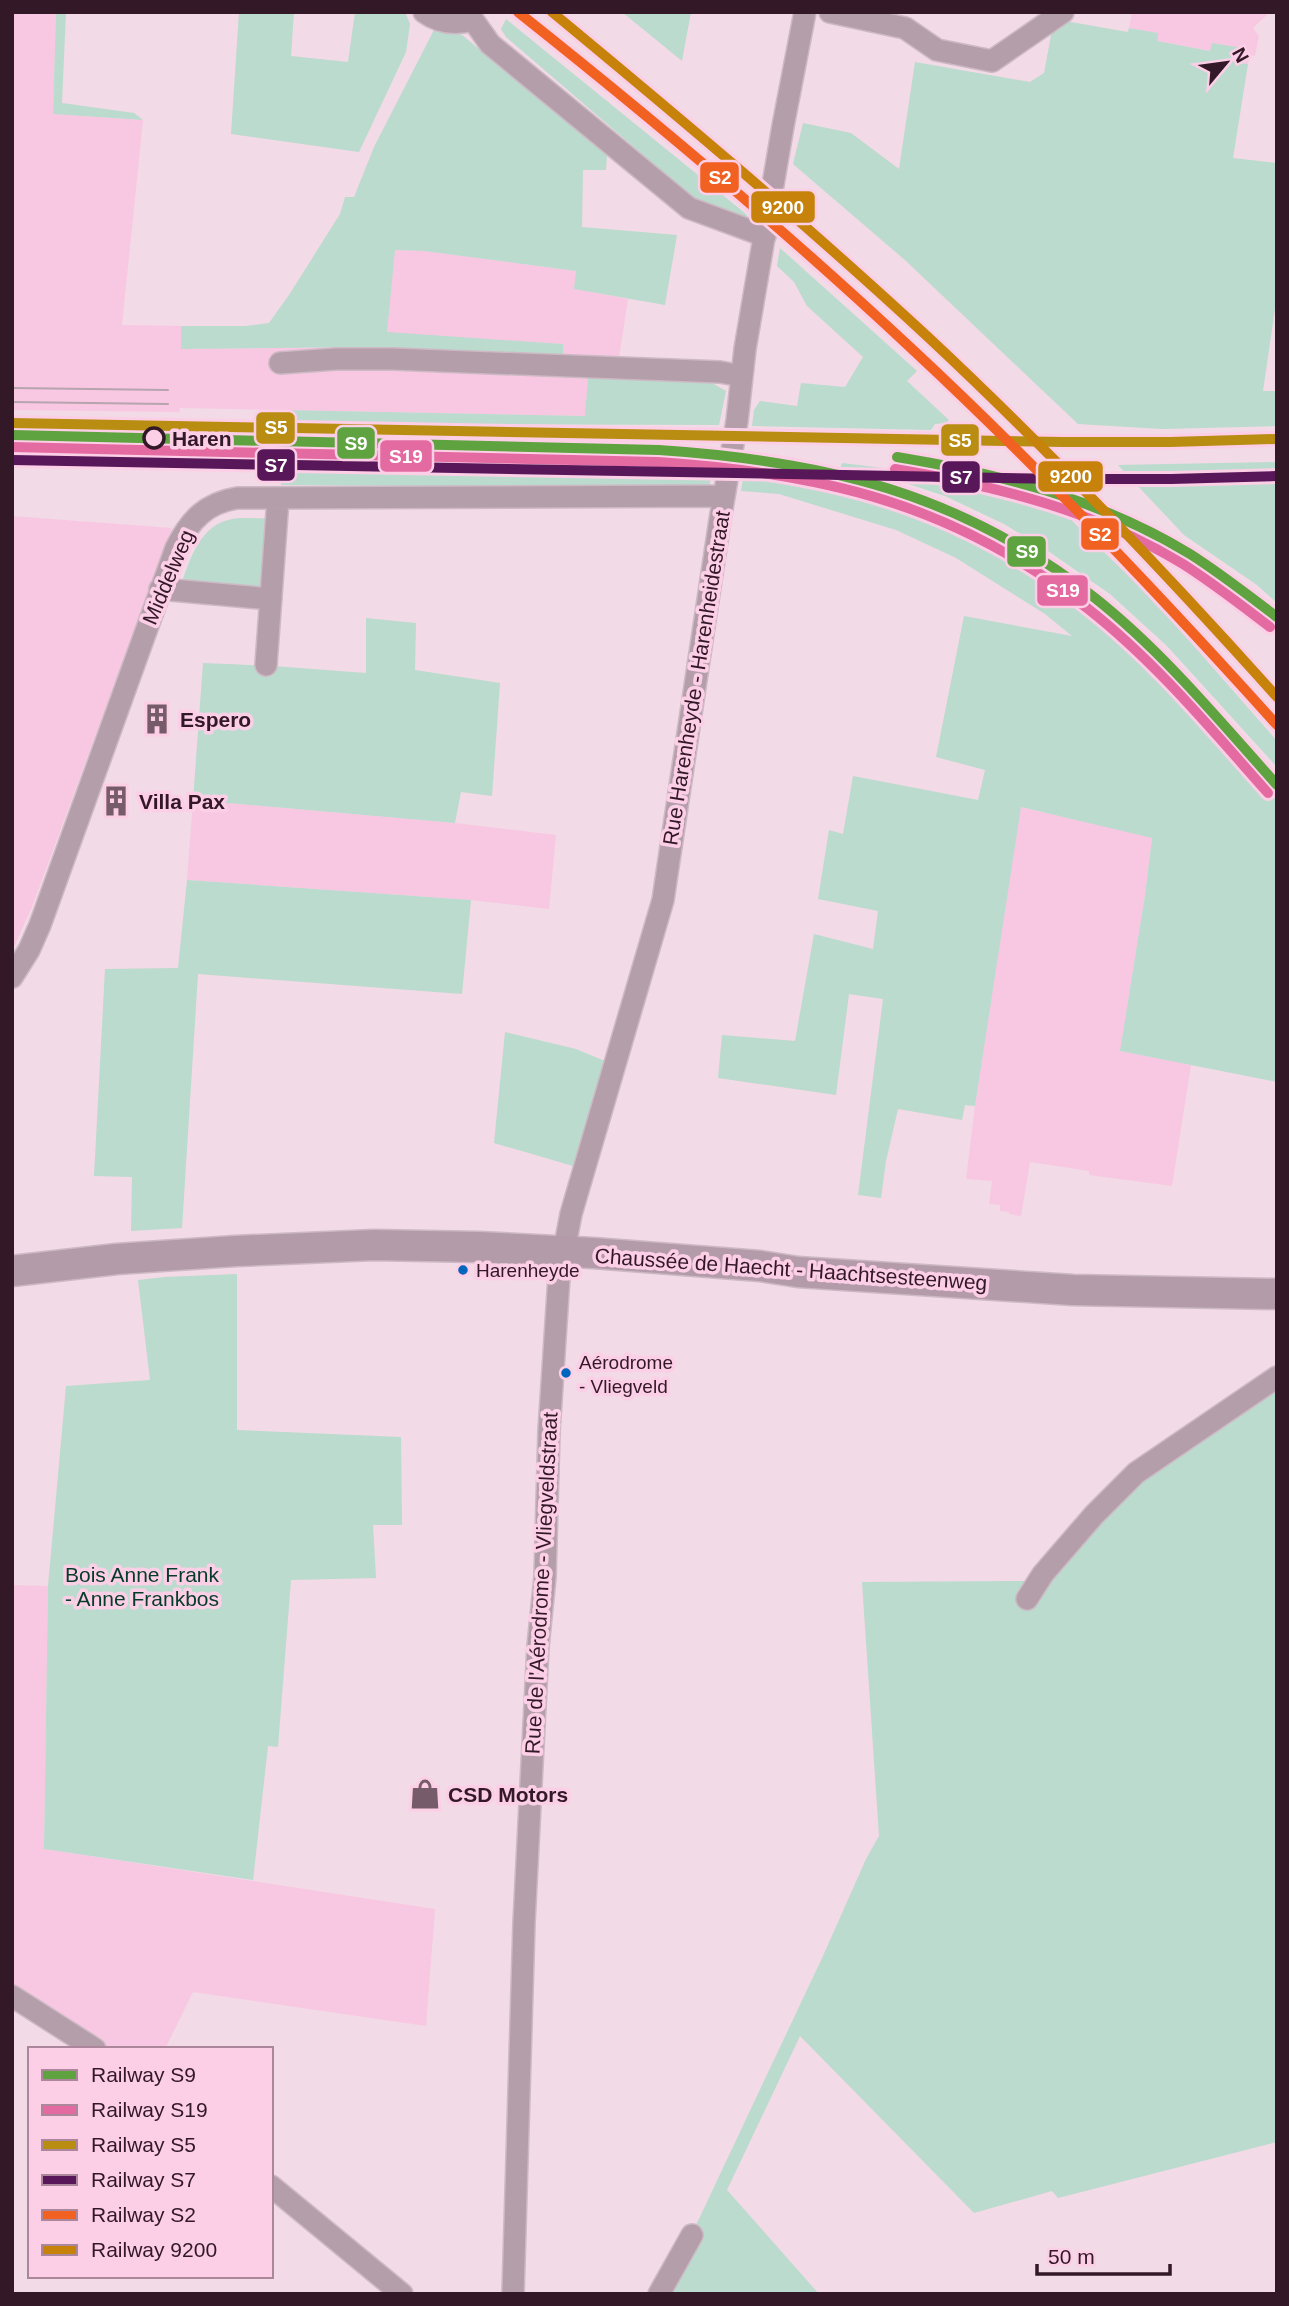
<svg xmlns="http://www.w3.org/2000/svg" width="1289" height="2306" font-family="Helvetica,sans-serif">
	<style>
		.built { fill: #f8c8e2 }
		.green { fill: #badbcd }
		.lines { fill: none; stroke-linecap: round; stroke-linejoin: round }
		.street-casing { stroke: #cdb9c4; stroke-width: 24 }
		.secondary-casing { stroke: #cdb9c4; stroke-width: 33 }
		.street { stroke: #b39eaa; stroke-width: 21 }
		.secondary { stroke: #b49ba9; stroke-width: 30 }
		.tram { stroke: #b6a4af; stroke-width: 2 }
		.rail-1-casing { stroke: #fccfe7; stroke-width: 16 }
		.rail-2-casing { stroke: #fccfe7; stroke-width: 16 }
		.rail-3-casing { stroke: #fccfe7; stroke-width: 16 }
		.rail-4-casing { stroke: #fccfe7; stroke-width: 16 }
		.rail-5-casing { stroke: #fccfe7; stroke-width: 16 }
		.rail-6-casing { stroke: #fccfe7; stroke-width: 16 }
		.rail-1 { stroke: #5fa341; stroke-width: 10 }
		.rail-2 { stroke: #e46ba1; stroke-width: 10 }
		.rail-3 { stroke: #b88d12; stroke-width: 10 }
		.rail-4 { stroke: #571759; stroke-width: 10 }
		.rail-5 { stroke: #f16122; stroke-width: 10 }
		.rail-6 { stroke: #c6820a; stroke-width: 10 }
		.stop-dot { fill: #fccfe7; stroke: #331828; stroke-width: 3.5 }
		.bus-dot { fill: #0065bd; stroke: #fccfe7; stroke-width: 2.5 }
		.labels { text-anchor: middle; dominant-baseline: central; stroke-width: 7; stroke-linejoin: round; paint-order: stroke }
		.bus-label { font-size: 19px; fill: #331828; stroke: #fccfe7; text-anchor: start }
		.stop-label { font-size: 21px; font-weight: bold; fill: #331828; stroke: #fccfe7; text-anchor: start }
		.street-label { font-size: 21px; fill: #331828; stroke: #fccfe7 }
		.poi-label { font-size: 21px; font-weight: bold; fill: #331828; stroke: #fccfe7; text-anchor: start }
		.park-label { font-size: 21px; fill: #053b29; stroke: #fccfe7 }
		.line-badge { stroke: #fccfe7; stroke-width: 2.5 }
		.badge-label { font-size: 19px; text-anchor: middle; font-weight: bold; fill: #fff }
	</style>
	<rect width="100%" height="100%" fill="#f2dae6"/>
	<path class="built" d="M12,12H56L53,114L143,120L122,325L181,326V349L368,347L563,357V344L386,333L395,250L424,251L577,271L575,289L628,299L616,378L588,377L586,416L180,408L179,412L12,410Z
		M1132,12H1270L1253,28L1259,36L1255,56L1250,55L1248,64L1239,63L1241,48L1211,51L1156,41L1157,33L1129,28Z
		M12,516L172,528L32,907L12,951Z
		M193,800L455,823L556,835L549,909L471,900L187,880Z
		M1020,807L1152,837L1145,895L1120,1051L1191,1065L1172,1186L1089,1175V1171L1030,1162L1021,1216L1009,1214V1212L1000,1211V1205L989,1204L992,1181L966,1179L975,1106Z
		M12,1585L48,1586L44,1849L435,1909L426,2026L193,1992L165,2049H107L12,1983Z"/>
	<path class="green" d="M56,12H66L62,103L134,113L143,120L53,114Z
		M239,12H294L291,56L348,62L355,12H405L410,24L406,52L359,152L231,134Z
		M622,12H691L682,61Z
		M506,19L746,214L749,220L699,203L506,37L501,29Z
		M1065,21L1128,32L1129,28L1158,33L1157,41L1210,51L1212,43L1242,48L1239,63L1248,64L1233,158L1277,163V295L1263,391H1277V426L1162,429L1078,424L906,261L793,164L803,123L851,133L899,169L915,62L1030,82L1044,73L1052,30Z
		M435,28L462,35L607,154L606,170H583L582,227L677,235L665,305L574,289L576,271L424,251L395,250L387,332L563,344V358L368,347L181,349V326H245L269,323L289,295L340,214L345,197H354L374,147Z
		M780,248L917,371L907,381L949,420L946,423L935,424L931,430L752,426L754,410L760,401L797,406L801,383L845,387L863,357L807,306L794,282L777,266Z
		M588,377L712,383L726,391L719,425L404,424L282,420V410L585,416Z
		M281,453L714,461L709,488L281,485Z
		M1277,462V603L1257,585L1184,535L1118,465Z
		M842,463L917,472L1048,497L1159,606L1277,741V767L1167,646L1110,594L1048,551L1004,524L945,496L890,478L841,467Z
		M745,467L818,476L893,500L969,529L1046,573L1105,616L1173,682L1277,800V1082L1120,1051L1145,895L1152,838L1021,807L975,1106L965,1105L962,1120L898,1109L886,1161L881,1198L858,1195L883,999L849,994L836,1095L718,1078L722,1035L795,1041L814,934L873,949L878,911L818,899L829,830L843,834L853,776L978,800L985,770L936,757L964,616L1072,636L1045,614L956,558L896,530L779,494L741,491Z
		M266,518L260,590L182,582C191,556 201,525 232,519C243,517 255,519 266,518Z
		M366,618L416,623L415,670L500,683L492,796L461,792L455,823L193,800L203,663L273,666L366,673Z
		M187,880L471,900L462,994L198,974L182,1228L131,1231L132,1177L94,1176L105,969L178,968Z
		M505,1032L576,1049L605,1061L573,1166L494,1143Z
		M237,1274V1430L401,1437L402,1525H373L376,1578L291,1580L278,1747L268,1746L253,1880L44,1849L48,1586L66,1386L150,1380L138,1280L165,1277Z
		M1277,1383V2142L1058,2198L1052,2191L974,2213L800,2036L727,2190L819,2294H654L698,2221L823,1956L866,1859L879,1836L862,1582L1024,1581L1047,1579L1140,1476Z"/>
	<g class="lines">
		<g class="street-casing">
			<path id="street" d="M424,12C439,23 455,25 473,20
				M830,12L905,28L937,50L992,61L1063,12
				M473,20L490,44L689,208L765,236
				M280,363L336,359H393L720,372L742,376
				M160,589L271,599
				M266,665L278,499
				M12,977L29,950L40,925L176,548C190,520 206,503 237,498L724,496
				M1027,1599L1043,1574L1094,1515L1136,1473L1277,1377
				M12,1996L95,2049
				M271,2186L402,2294
				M513,2294L524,1923L538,1646L545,1577L549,1431L559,1277L571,1214L663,900L720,520L737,421L745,349L783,126L805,12
				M659,2294L692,2235"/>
		</g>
		<g class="secondary-casing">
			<path id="secondary" d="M12,1271L117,1259L236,1251L374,1245L479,1247L593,1253L760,1266L798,1272L1073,1290L1277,1294"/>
		</g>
		<use href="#street" class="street"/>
		<use href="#secondary" class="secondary"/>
		<path class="tram" d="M12,388L168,390
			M12,402L168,404"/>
		<g class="rail-1-casing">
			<path id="rail-1" d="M12,435L659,450C825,461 961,493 1095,598C1163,652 1219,720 1277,785
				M897,457C1000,474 1100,499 1190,554C1220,573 1248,595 1277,617"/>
		</g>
		<g class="rail-2-casing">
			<path id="rail-2" d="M12,447L658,462C822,473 955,504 1087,608C1155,661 1211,729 1268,793
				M895,469C996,486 1094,510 1183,564C1213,583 1241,605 1270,627"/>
		</g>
		<g class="rail-3-casing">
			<path id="rail-3" d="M12,423L1064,442H1170L1276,439"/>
		</g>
		<g class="rail-4-casing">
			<path id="rail-4" d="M12,460L1064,479H1171L1277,476"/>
		</g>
		<g class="rail-5-casing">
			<path id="rail-5" d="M518,12C654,120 786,231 912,349C1040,468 1160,595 1277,725"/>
		</g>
		<g class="rail-6-casing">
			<path id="rail-6" d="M552,12C680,118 806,224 928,337C1050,451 1165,572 1277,697"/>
		</g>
		<use href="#rail-1" class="rail-1"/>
		<use href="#rail-2" class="rail-2"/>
		<use href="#rail-3" class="rail-3"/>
		<use href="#rail-4" class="rail-4"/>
		<use href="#rail-5" class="rail-5"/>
		<use href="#rail-6" class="rail-6"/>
	</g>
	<defs>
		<g id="building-bare" transform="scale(2.415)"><path d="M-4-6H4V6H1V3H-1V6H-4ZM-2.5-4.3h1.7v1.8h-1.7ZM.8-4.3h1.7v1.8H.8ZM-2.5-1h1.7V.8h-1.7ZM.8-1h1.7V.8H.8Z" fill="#765c6a" stroke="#fccfe7" stroke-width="2.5" paint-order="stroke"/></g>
		<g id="shop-bare" transform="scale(2.415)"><path d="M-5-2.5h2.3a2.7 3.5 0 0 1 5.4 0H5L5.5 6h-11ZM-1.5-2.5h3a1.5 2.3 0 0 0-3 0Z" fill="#765c6a" stroke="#fccfe7" stroke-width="2.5" paint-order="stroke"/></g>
	</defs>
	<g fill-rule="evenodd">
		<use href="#building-bare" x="157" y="719"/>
		<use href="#building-bare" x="116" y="801"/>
		<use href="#shop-bare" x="425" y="1794"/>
	</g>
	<circle class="stop-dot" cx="154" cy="438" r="10"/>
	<g class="bus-dot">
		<circle cx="463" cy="1270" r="6"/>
		<circle cx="566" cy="1373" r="6"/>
	</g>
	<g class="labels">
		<g class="bus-label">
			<text x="476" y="1270">Harenheyde</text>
			<text x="579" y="1362">Aérodrome<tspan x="579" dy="24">- Vliegveld</tspan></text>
		</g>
		<g class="stop-label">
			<text x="172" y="438">Haren</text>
		</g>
		<g class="street-label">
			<text transform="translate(168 577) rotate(-67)">Middelweg</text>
			<text transform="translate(696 678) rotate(-81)">Rue Harenheyde - Harenheidestraat</text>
			<text transform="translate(791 1269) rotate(4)">Chaussée de Haecht - Haachtsesteenweg</text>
			<text transform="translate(541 1583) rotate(-87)">Rue de l'Aérodrome - Vliegveldstraat</text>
		</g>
		<g class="poi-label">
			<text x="180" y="719">Espero</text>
			<text x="139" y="801">Villa Pax</text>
			<text x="448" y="1794">CSD Motors</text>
		</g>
		<g class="park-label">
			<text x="142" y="1574">Bois Anne Frank<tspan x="142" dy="24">- Anne Frankbos</tspan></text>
		</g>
	</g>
	<g class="line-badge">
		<rect x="699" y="161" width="41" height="33" rx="7" fill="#f16122"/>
		<rect x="750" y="190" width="66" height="34" rx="7" fill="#c6820a"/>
		<rect x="255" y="411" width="41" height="34" rx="7" fill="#b88d12"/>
		<rect x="940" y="423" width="40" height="34" rx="7" fill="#b88d12"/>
		<rect x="336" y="426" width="40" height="34" rx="7" fill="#5fa341"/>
		<rect x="379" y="439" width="54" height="34" rx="7" fill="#e46ba1"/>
		<rect x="256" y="448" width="40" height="34" rx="7" fill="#571759"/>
		<rect x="1037" y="460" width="67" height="33" rx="7" fill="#c6820a"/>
		<rect x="941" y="460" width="40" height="34" rx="7" fill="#571759"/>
		<rect x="1080" y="517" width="40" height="34" rx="7" fill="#f16122"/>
		<rect x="1006" y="535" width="41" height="33" rx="7" fill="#5fa341"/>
		<rect x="1036" y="574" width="53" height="33" rx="7" fill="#e46ba1"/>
	</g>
	<g class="badge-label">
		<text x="720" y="184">S2</text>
		<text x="783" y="214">9200</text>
		<text x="276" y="434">S5</text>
		<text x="960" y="447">S5</text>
		<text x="356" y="450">S9</text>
		<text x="406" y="463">S19</text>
		<text x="276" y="472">S7</text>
		<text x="1071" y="483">9200</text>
		<text x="961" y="484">S7</text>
		<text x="1100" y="541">S2</text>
		<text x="1027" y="558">S9</text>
		<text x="1063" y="597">S19</text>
	</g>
	<rect width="1289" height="2306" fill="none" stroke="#331828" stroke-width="28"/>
	<rect x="28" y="2047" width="245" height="231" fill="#fccfe7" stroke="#ac869b" stroke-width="2"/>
	<rect x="42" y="2070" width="35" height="10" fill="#5fa341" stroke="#ac869b" stroke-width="2"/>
	<text x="91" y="2082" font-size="21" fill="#331828">Railway S9</text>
	<rect x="42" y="2105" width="35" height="10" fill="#e46ba1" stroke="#ac869b" stroke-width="2"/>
	<text x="91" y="2117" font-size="21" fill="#331828">Railway S19</text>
	<rect x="42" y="2140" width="35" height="10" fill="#b88d12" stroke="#ac869b" stroke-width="2"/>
	<text x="91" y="2152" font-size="21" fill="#331828">Railway S5</text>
	<rect x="42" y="2175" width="35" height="10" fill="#571759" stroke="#ac869b" stroke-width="2"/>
	<text x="91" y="2187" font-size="21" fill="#331828">Railway S7</text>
	<rect x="42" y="2210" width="35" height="10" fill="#f16122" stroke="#ac869b" stroke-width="2"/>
	<text x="91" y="2222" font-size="21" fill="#331828">Railway S2</text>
	<rect x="42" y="2245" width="35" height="10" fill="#c6820a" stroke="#ac869b" stroke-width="2"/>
	<text x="91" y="2257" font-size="21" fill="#331828">Railway 9200</text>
	<g transform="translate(1226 63) rotate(61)" stroke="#fccfe7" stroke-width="5" paint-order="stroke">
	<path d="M0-5L12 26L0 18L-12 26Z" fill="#331828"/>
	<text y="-10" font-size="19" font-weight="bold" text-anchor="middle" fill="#331828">N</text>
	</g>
	<path d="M1037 2264v10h133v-10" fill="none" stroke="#331828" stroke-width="3.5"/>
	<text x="1048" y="2264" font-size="21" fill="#331828" stroke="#fccfe7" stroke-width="5" paint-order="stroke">50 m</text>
</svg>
